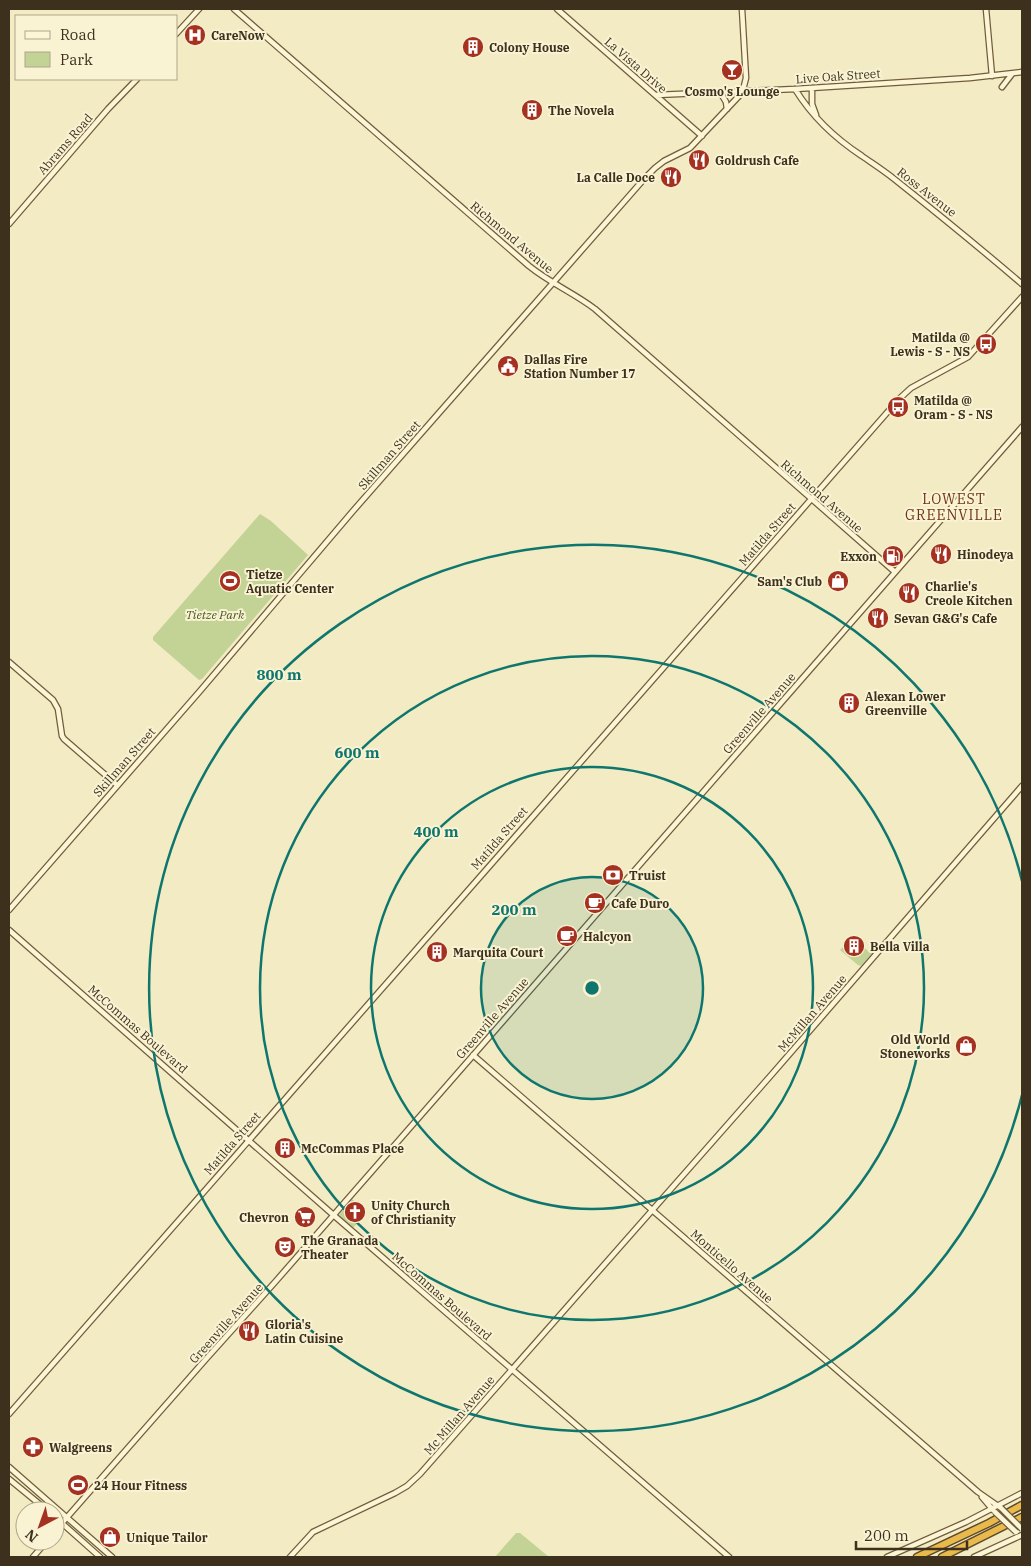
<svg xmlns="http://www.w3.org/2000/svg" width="1031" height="1566" font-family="'IBM Plex Serif',serif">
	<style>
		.green { fill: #c3d295 }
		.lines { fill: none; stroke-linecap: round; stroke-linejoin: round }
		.secondary-casing { stroke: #715d3b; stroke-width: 7 }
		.highway-casing { stroke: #5d492c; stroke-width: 9 }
		.secondary { stroke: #fcf6d7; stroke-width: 4.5 }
		.highway { stroke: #eab94c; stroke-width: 6 }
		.secondary-bridge-casing { stroke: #715d3b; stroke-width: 7; stroke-linecap: butt }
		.secondary-bridge { stroke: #fcf6d7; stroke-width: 4.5 }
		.ring { fill: none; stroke: #0f766e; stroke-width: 2.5 }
		.labels { text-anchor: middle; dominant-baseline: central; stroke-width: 4; stroke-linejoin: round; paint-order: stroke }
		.poi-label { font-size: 12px; font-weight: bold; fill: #3d311d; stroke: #f9f3d4; text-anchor: start }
		.street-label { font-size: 12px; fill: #3d311d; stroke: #f9f3d4 }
		.park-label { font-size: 12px; font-style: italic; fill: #465c21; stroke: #f9f3d4 }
		.neighbourhood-label { font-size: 14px; letter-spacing: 1px; fill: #6f3518; stroke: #f9f3d4 }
		.centre { fill: #0f766e; stroke: #f9f3d4; stroke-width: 2.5 }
		.ring-label { font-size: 15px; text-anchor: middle; font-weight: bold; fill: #0f766e; stroke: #f9f3d4; stroke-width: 4; stroke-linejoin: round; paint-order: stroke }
	</style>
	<rect width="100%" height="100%" fill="#f3ebc3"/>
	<path class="green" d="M260,514L271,521L308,555L202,679L199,680L153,640V637Z
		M877,943L879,946L861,966L858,965L840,950L844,946L856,956L864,947L869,952Z
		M352,1199L356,1202L344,1214L346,1218L350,1217L356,1223L368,1212L352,1229L339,1215Z
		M516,1533H520L549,1557H495Z"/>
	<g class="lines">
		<g class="secondary-casing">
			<path id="secondary" d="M234,9L529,266C550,283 574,293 595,309L895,572
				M557,9L702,136
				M986,9L992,76
				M176,34L199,9
				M1002,87L1012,74
				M812,88V104L816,115
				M795,89C811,115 836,139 862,156C872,163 883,170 893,178C937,213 980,248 1022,284
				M720,92L726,102L727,109
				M656,95L795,89L970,78L1022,72
				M9,224L108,109L137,79
				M9,662L53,700L58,709L62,736L64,739L117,785
				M9,910L200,691L353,511L644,179L655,168L664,161L690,148L739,96L744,86L746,78L742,9
				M9,930L338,1219L729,1557
				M473,1055L978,1492L1001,1508
				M9,1414L899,399L911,388L968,357L1022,297
				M9,1467L112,1557
				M9,1479L48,1511
				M982,1497L993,1510
				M55,1517L100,1557
				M55,1531L206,1359L276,1281L1022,427
				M33,1557L47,1541
				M290,1557L313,1532L395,1493L407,1486L420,1474L773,1073L1022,786
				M887,1557L966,1522L1022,1493
				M974,1557L1022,1535"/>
		</g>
		<g class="highway-casing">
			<path id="highway" d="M917,1557L989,1523L1022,1505
				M942,1557L1022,1517"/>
		</g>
		<use href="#secondary" class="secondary"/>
		<use href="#highway" class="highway"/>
		<g class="secondary-bridge-casing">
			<path id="secondary-bridge" d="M1001,1508L1022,1529
				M995,1512L1016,1532"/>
		</g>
		<use href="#secondary-bridge" class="secondary-bridge"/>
	</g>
	<circle cx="592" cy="988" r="111" fill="#0f766e" fill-opacity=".12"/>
	<g class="ring">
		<circle cx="592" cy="988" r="111"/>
		<circle cx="592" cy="988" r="221"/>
		<circle cx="592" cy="988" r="332"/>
		<path d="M1022 1095A443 443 0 1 1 1022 881"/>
	</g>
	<defs>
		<g id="hospital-disc" transform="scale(1.125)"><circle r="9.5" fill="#a53121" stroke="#f9f3d4"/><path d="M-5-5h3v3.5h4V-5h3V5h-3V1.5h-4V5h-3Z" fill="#fff"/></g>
		<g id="building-disc" transform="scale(1.125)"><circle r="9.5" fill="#a53121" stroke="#f9f3d4"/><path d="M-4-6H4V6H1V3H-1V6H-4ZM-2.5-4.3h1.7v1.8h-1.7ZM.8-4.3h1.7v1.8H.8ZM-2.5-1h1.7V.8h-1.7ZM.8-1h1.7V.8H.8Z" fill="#fff"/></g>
		<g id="bar-disc" transform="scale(1.125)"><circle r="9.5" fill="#a53121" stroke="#f9f3d4"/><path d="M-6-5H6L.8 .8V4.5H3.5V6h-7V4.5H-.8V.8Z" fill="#fff"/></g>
		<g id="restaurant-disc" transform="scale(1.125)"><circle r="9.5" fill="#a53121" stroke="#f9f3d4"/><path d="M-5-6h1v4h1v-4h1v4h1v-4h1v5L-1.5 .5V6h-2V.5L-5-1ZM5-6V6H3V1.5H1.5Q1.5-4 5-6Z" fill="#fff"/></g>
		<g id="bus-disc" transform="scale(1.125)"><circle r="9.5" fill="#a53121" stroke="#f9f3d4"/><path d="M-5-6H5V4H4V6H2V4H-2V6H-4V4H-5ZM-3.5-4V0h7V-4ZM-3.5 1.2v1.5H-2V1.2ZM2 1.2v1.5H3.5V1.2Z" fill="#fff"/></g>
		<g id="civic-disc" transform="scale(1.125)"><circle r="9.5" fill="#a53121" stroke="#f9f3d4"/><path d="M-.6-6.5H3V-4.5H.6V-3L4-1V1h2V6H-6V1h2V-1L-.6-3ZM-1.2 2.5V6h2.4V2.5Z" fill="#fff"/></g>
		<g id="fuel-disc" transform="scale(1.125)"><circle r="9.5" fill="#a53121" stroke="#f9f3d4"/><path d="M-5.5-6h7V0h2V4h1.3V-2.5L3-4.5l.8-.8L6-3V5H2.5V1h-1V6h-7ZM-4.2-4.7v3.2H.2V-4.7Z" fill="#fff"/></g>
		<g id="stadium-disc" transform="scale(1.125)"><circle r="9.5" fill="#a53121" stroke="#f9f3d4"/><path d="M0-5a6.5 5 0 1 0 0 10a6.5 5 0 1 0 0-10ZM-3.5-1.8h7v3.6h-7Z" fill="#fff"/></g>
		<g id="shop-disc" transform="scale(1.125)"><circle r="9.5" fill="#a53121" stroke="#f9f3d4"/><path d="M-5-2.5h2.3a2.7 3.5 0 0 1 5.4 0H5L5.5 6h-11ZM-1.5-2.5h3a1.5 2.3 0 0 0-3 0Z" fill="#fff"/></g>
		<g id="bank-disc" transform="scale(1.125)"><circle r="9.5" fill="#a53121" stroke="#f9f3d4"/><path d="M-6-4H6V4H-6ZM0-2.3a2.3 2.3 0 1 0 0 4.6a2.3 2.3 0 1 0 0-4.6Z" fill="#fff"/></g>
		<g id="cafe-disc" transform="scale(1.125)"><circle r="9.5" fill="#a53121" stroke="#f9f3d4"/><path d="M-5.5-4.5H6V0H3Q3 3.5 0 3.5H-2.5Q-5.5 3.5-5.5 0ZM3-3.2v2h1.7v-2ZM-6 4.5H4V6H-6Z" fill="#fff"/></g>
		<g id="church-disc" transform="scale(1.125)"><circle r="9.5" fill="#a53121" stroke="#f9f3d4"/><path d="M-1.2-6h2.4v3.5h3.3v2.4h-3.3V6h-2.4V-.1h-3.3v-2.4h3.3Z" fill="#fff"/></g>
		<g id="supermarket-disc" transform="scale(1.125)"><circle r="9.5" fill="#a53121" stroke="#f9f3d4"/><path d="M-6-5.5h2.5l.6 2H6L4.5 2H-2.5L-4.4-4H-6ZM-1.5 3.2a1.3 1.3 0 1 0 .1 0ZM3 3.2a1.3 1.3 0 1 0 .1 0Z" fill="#fff"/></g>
		<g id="theatre-disc" transform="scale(1.125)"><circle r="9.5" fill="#a53121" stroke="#f9f3d4"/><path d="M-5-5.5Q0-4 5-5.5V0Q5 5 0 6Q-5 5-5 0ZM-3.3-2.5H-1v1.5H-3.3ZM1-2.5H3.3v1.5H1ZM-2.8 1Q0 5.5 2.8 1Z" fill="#fff"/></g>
		<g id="pharmacy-disc" transform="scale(1.125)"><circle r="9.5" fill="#a53121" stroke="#f9f3d4"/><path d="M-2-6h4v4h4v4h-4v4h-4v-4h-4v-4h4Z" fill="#fff"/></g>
	</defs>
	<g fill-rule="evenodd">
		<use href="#hospital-disc" x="195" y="35"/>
		<use href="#building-disc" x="473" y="47"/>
		<use href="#bar-disc" x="732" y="70"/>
		<use href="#building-disc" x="532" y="110"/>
		<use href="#restaurant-disc" x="699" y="160"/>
		<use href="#restaurant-disc" x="671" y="177"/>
		<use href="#bus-disc" x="986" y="344"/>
		<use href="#civic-disc" x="508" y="366"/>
		<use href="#bus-disc" x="898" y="407"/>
		<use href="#restaurant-disc" x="941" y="554"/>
		<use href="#fuel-disc" x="893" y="556"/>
		<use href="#stadium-disc" x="230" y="581"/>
		<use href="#shop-disc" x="838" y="581"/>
		<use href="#restaurant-disc" x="909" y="593"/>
		<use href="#restaurant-disc" x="878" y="618"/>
		<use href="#building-disc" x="849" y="703"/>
		<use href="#bank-disc" x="613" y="875"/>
		<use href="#cafe-disc" x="595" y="903"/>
		<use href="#cafe-disc" x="567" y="936"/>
		<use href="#building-disc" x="854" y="946"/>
		<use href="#building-disc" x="437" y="952"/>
		<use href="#shop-disc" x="966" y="1046"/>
		<use href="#building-disc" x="285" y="1148"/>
		<use href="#church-disc" x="355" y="1212"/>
		<use href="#supermarket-disc" x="305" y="1217"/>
		<use href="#theatre-disc" x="285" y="1247"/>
		<use href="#restaurant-disc" x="249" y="1331"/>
		<use href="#pharmacy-disc" x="33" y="1447"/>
		<use href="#stadium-disc" x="78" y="1485"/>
		<use href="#shop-disc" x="110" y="1537"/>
	</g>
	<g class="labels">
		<g class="poi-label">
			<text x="211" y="35">CareNow</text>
			<text x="489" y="47">Colony House</text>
			<text x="732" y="91" text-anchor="middle">Cosmo's Lounge</text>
			<text x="548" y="110">The Novela</text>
			<text x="715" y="160">Goldrush Cafe</text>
			<text x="655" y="177" text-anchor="end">La Calle Doce</text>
			<text x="970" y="337" text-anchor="end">Matilda @<tspan x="970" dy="14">Lewis - S - NS</tspan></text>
			<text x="524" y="359">Dallas Fire<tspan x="524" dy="14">Station Number 17</tspan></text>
			<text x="914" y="400">Matilda @<tspan x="914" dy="14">Oram - S - NS</tspan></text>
			<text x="957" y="554">Hinodeya</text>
			<text x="877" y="556" text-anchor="end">Exxon</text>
			<text x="246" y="574">Tietze<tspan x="246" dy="14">Aquatic Center</tspan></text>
			<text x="822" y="581" text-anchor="end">Sam's Club</text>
			<text x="925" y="586">Charlie's<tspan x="925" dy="14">Creole Kitchen</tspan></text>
			<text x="894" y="618">Sevan G&amp;G's Cafe</text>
			<text x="865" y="696">Alexan Lower<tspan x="865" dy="14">Greenville</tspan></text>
			<text x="629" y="875">Truist</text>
			<text x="611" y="903">Cafe Duro</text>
			<text x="583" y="936">Halcyon</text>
			<text x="870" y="946">Bella Villa</text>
			<text x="453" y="952">Marquita Court</text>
			<text x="950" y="1039" text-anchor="end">Old World<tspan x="950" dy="14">Stoneworks</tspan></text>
			<text x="301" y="1148">McCommas Place</text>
			<text x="371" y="1205">Unity Church<tspan x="371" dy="14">of Christianity</tspan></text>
			<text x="289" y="1217" text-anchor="end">Chevron</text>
			<text x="301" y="1240">The Granada<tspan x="301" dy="14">Theater</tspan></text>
			<text x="265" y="1324">Gloria's<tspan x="265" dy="14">Latin Cuisine</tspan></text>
			<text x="49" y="1447">Walgreens</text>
			<text x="94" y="1485">24 Hour Fitness</text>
			<text x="126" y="1537">Unique Tailor</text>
		</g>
		<g class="street-label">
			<text transform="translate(636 65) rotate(41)">La Vista Drive</text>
			<text transform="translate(838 76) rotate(-4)">Live Oak Street</text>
			<text transform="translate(65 144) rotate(-49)">Abrams Road</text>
			<text transform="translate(927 192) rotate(38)">Ross Avenue</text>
			<text transform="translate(512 237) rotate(40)">Richmond Avenue</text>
			<text transform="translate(389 455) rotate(-49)">Skillman Street</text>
			<text transform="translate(822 496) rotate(41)">Richmond Avenue</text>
			<text transform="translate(767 534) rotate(-49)">Matilda Street</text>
			<text transform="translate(759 713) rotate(-49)">Greenville Avenue</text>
			<text transform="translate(124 762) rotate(-49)">Skillman Street</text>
			<text transform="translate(499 838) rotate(-49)">Matilda Street</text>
			<text transform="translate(812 1013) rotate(-49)">McMillan Avenue</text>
			<text transform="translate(492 1018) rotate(-49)">Greenville Avenue</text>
			<text transform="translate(138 1029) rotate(41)">McCommas Boulevard</text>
			<text transform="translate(232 1143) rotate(-49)">Matilda Street</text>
			<text transform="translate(732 1266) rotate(41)">Monticello Avenue</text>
			<text transform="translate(442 1296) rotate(41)">McCommas Boulevard</text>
			<text transform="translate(226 1323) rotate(-48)">Greenville Avenue</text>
			<text transform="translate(459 1415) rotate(-49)">Mc Millan Avenue</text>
		</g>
		<g class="park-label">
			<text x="215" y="614">Tietze Park</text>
		</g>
		<g class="neighbourhood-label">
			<text x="954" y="499">LOWEST<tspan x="954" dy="16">GREENVILLE</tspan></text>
		</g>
	</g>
	<circle cx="592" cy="988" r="8" class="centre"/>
	<g class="ring-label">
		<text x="279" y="680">800 m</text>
		<text x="357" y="758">600 m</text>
		<text x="436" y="837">400 m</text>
		<text x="514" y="915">200 m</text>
	</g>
	<rect width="1031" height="1566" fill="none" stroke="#3d311d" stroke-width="20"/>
	<rect x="15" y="15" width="162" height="65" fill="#f9f3d4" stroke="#aea58b"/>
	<rect x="25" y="31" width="25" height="8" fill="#fcf6d7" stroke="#aea58b"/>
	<text x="60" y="40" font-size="15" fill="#3d311d">Road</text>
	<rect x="25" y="52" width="25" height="15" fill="#c3d295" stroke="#aea58b"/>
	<text x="60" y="65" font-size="15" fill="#3d311d">Park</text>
	<g transform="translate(40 1526) rotate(221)"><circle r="24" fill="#f9f3d4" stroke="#aea58b"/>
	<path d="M0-4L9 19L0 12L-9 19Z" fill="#a53121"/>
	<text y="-8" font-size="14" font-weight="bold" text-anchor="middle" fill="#3d311d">N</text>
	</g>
	<path d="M856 1541v8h111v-8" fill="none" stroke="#3d311d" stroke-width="2.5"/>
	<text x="864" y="1541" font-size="15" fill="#3d311d" stroke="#f9f3d4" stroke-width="4" paint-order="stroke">200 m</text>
</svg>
